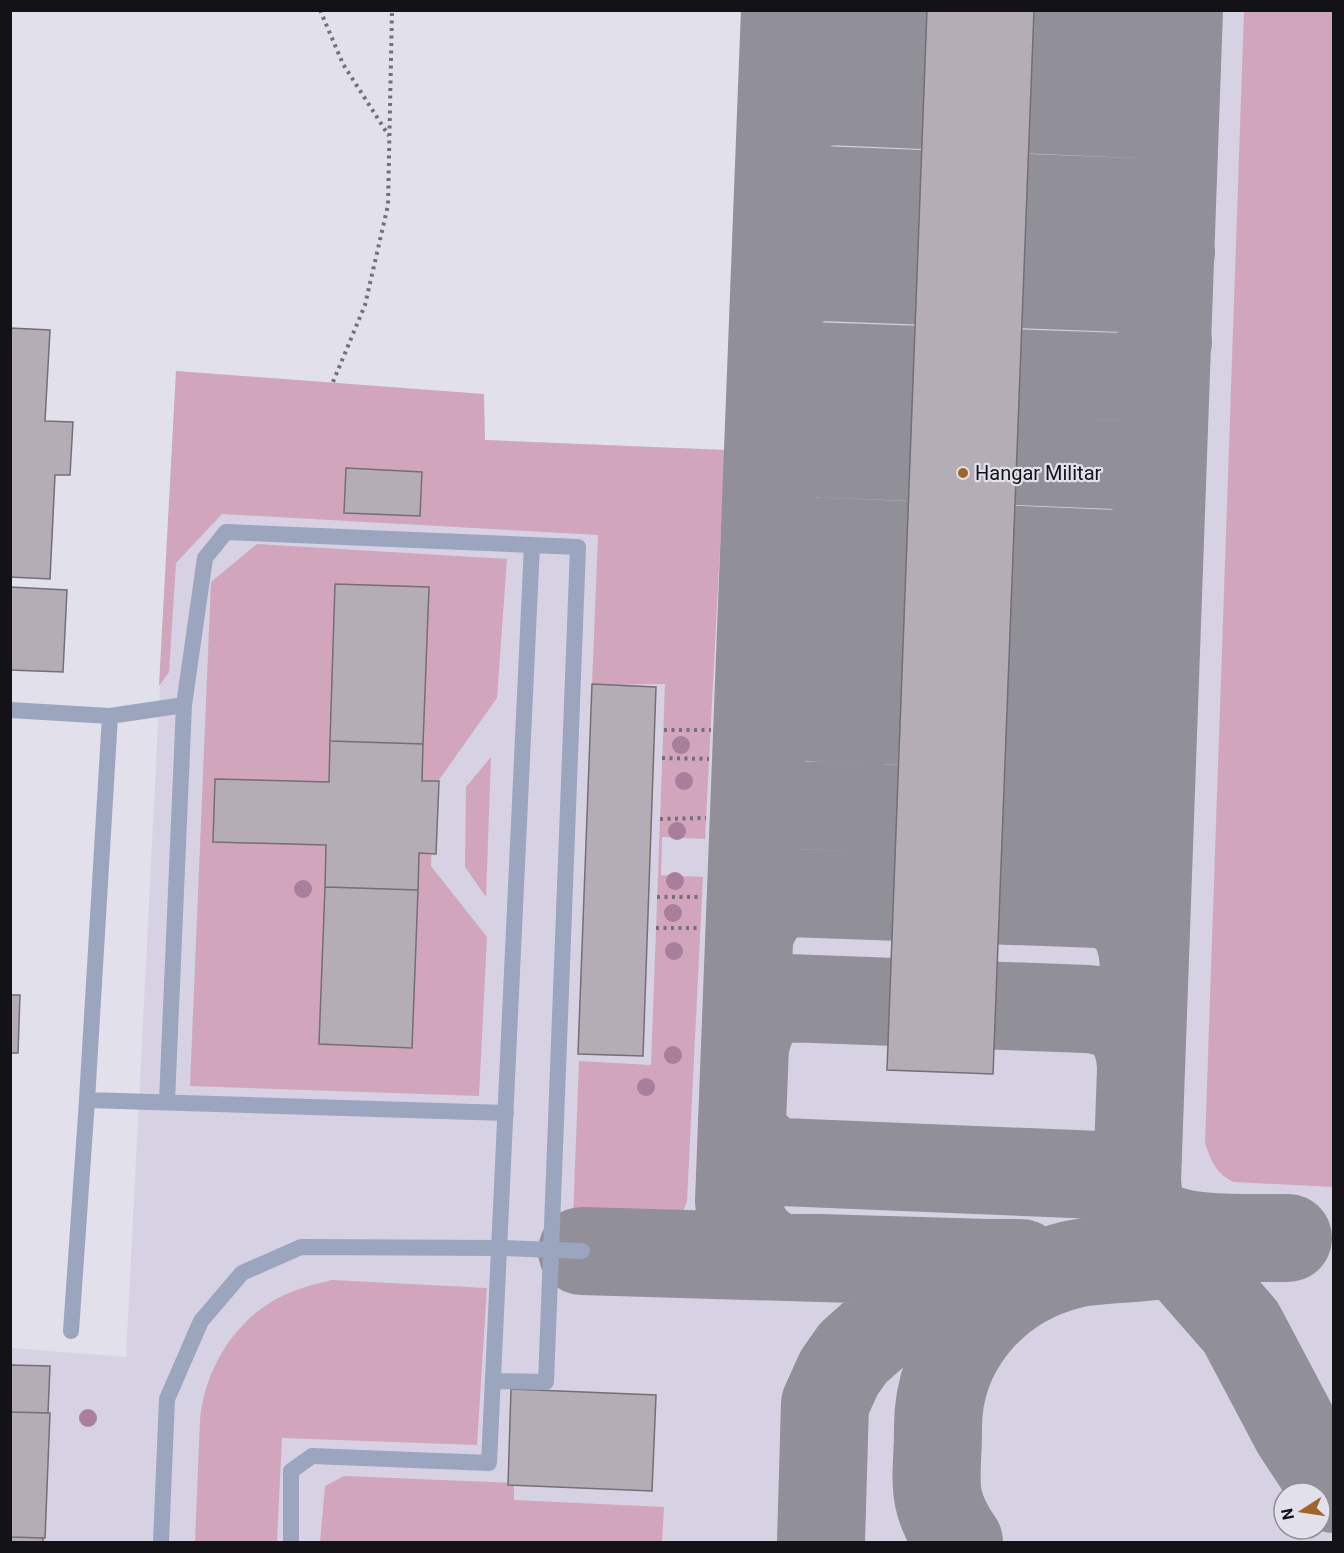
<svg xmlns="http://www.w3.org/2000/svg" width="1344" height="1553" font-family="Roboto,sans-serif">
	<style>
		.built { fill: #d6d2e3; fill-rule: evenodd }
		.green { fill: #d1a6bc }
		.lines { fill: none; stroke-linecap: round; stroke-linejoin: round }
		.taxiway { stroke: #918f97; stroke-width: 88 }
		.building { fill: #b4adb5; stroke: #746e75; stroke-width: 1.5 }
		.path { stroke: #727178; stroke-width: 4; stroke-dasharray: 3 4.5; stroke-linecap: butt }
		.lane { stroke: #9ca5be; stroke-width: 16 }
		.tree { fill: #a77f9b }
		.poi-dot { fill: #a16428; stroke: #e2e0ea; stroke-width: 2 }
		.labels { text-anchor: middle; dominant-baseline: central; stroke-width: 4.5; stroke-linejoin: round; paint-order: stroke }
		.poi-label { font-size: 20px; fill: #131216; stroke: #e2e0ea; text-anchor: start }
	</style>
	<rect width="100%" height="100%" fill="#e2e0ea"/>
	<path class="built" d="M742,11H1333V1542H11V1348L126,1357L176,371L348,384L485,440L725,450ZM1284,1493H1320V1529H1284Z"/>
	<path class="green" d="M1244,11H1333V1187L1233,1182C1216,1173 1211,1161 1205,1143Z
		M176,371L484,394L485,440L725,450L705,839L662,837L661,875L703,877L687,1201C683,1214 679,1218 667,1220L573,1218L579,1061L651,1065L665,684L592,685L598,535L222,514L176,563L169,672L159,686Z
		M257,544L507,559L497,698L434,787L431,866L487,937L479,1096L190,1086L211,582Z
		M491,757L486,897L465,867L466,787Z
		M332,1280L487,1288L477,1445L282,1438L277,1542H195L200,1420C204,1375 229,1329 268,1304C287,1291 311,1285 332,1280Z
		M344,1476L514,1483V1500L664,1507L662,1542H320L325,1486Z"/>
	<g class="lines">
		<path class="taxiway" d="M1179,10L1137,1181C1138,1193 1139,1206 1147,1216C1170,1244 1253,1237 1288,1238
			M784,55C792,31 804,20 828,14L1135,26C1159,32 1170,45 1177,69
			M780,144C788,118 803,107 829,101L1137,114C1160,125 1171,137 1173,163
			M777,235C782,210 793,198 818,190L1130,202C1156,209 1168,225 1171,252
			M773,322C780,296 795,281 822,277L1123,288C1153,296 1164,312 1168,342
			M770,412C775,387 785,374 809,366L1122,377C1149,384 1162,401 1163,428
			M767,494C774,470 788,457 812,453L1115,465C1144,469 1156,488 1160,515
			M763,584C768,559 783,547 807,541L1115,554C1138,558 1155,575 1157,599
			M760,671C767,647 781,633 806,629L1099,641C1131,643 1150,656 1154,689
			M757,760C764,735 776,721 803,717L1087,728C1125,730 1146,738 1150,778
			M753,843C764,821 772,810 797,805L1096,816C1132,822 1144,835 1147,871
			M750,935C757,913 767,900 790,893L1098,904C1133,910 1142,934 1144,967
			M745,1048C750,1021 760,1006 787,998L1087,1009C1122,1011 1139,1031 1141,1066
			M742,1119C748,1143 759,1155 782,1162L1099,1175L1114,1182L1241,1327L1296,1431L1334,1489
			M582,1251L987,1263
			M775,1256C751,1242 741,1229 739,1201L785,10
			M821,1542L825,1404L839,1373L853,1353L880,1329L959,1276L987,1263H1021
			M959,1542C928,1497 938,1480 938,1429C937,1350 994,1284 1070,1265C1090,1260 1113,1260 1133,1258C1164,1256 1194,1252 1224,1248"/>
	</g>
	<path class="building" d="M927,10H1034L993,1074L887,1070Z
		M10,328L50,330L45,421L73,422L70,475H55L50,579L10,577Z
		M346,468L422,472L420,516L344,513Z
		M335,584L429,587L423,744L330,741Z
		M10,587L67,590L63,672L10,670Z
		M592,684L656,687L643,1056L578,1054Z
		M330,741L423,744L422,781H439L436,854L419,853L418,890L325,887L326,845L213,842L215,779L329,782Z
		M325,887L418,890L412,1048L319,1044Z
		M10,995H20L18,1053H10Z
		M10,1365L50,1366L48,1413L10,1412Z
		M511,1389L656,1395L652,1491L508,1485Z
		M10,1412L50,1413L45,1538L10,1537Z
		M10,1537L43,1538V1542H10Z"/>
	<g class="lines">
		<path class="path" d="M320,10L343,64L389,136
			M333,382L365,305L388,205L392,10
			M664,730H711
			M662,758L709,759
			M660,819L706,818
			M657,897H702
			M656,928H701"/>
		<path class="lane" d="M10,710L110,716L184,705L205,558L226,532L578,547L546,1382L494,1381
			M110,716L87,1100L506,1113
			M167,1101L184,705
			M71,1331L87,1100
			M161,1542L167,1399L201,1321L242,1273L301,1247L501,1248L582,1251
			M291,1542V1471L312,1456L489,1463L532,545"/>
	</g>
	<g class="tree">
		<circle cx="681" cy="745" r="9"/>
		<circle cx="684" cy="781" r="9"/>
		<circle cx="677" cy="831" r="9"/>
		<circle cx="675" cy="881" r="9"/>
		<circle cx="303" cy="889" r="9"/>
		<circle cx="673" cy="913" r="9"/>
		<circle cx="674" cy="951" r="9"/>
		<circle cx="673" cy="1055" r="9"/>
		<circle cx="646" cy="1087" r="9"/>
		<circle cx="88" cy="1418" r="9"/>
	</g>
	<circle class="poi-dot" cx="963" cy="473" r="6"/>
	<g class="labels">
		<g class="poi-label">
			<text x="975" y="473">Hangar Militar</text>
		</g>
	</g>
	<rect width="1344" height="1553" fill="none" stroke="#131216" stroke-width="24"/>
	<g transform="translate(1302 1511) rotate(258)"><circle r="28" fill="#e2e0ea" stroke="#8f8e95" stroke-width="1.5"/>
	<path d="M0-4.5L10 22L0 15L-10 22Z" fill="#a16428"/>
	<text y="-9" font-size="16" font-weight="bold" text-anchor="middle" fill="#131216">N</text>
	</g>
</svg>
